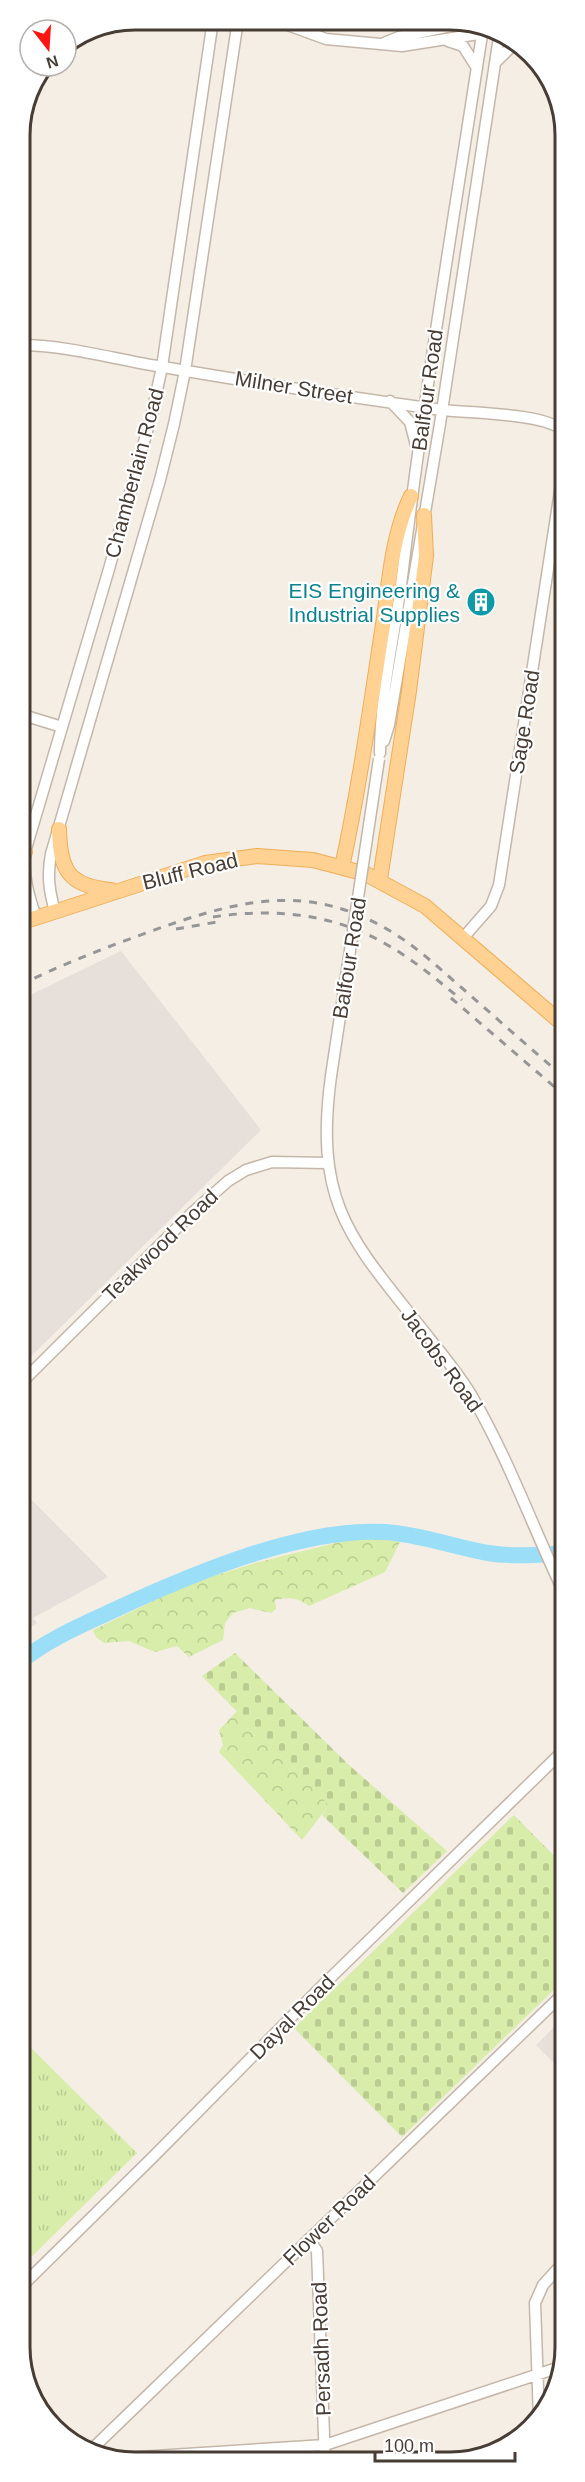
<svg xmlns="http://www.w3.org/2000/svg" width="585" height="2482" font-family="Arial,sans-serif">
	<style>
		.industrial { fill: #e6dfda }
		.grass { fill: url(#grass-tufts) }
		.forest { fill: url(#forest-crowns) }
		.cemetery { fill: url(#cemetery-stones) }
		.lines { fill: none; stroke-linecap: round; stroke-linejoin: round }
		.river { stroke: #9bdef8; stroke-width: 16 }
		.minor-casing { stroke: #c4b7a9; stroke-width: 13 }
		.major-casing { stroke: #f0ae57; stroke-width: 16 }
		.minor { stroke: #fff; stroke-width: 10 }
		.major { stroke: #ffd293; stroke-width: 14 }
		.rail { stroke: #969696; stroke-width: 3; stroke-dasharray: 8 8; stroke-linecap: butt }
		.minor-bridge-casing { stroke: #c4b7a9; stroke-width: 13; stroke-linecap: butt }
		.minor-bridge { stroke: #fff; stroke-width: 10 }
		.labels { text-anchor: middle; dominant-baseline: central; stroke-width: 4.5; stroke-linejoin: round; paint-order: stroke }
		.street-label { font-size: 21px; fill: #473d34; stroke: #fff }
		.culture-label { font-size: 21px; fill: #0d838f; stroke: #fff; text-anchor: end }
		.rim { fill: none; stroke: #473d34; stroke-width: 3 }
	</style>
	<defs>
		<pattern id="grass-tufts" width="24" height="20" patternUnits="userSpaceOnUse" patternTransform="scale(1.5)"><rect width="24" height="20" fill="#d7eda9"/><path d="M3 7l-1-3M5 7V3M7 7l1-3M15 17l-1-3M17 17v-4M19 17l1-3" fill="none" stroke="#bacc92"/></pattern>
		<pattern id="forest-crowns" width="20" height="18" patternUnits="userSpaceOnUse" patternTransform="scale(1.5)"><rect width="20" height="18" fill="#d7eda9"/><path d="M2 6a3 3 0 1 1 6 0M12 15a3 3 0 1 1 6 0" fill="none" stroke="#bacc92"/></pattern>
		<pattern id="cemetery-stones" width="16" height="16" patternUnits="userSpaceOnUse" patternTransform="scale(1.5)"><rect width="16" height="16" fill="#d7eda9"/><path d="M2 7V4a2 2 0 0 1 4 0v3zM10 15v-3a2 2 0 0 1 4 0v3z" fill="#bacc92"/></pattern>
	</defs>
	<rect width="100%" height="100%" fill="#f4eee5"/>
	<path class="industrial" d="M121,951L261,1130L20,1367V1000Z
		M20,1488L108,1577L33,1618L37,1623L20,1634Z
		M562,2019L565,2023V2064L560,2069L536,2045Z"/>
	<path class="grass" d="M20,2037L137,2153L21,2267Z"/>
	<path class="forest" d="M374,1538L400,1542L385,1572L309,1606C297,1597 289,1597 275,1600L276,1609L271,1613L250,1608L233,1613L225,1623L223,1640L189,1657L177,1646L155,1652L129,1641L104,1643L96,1637L93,1630L189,1584L255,1563L347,1540Z
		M237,1711L329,1805L302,1840L219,1752L223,1745L219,1730Z"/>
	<path class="cemetery" d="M235,1653L349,1765L447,1851L403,1893L322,1815L329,1805L202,1676Z
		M514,1815L565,1867V1979L402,2137L294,2028Z"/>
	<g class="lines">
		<path class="river" d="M20,1662C47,1640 80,1626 112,1611C187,1576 301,1527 385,1532C419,1534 454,1547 488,1553C513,1557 539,1555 565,1553"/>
		<g class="minor-casing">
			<path id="minor" d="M274,20L326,39L402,46L491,32
				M448,41L463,46L477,68
				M384,43L399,37L469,22
				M496,62L513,45
				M20,345C68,345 116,360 163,367C256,383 349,397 442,410C467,413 552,413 565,433
				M390,401L410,422L416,445
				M20,714L62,727
				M384,741L389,725L440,424L499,37
				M380,753C380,694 395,635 402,577C424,393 455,211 483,28
				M55,911C49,891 47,875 51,854L160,480L174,424L185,371L238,20
				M36,917C28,894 23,876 25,852L109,569L152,413L162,367L213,20
				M463,938L491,906L499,885L565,459
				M331,1076C313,1209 354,1242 430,1339C445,1358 461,1377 473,1398C509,1460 534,1530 565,1595
				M20,1384L193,1212L228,1181L246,1170L272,1162L327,1163
				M309,2239L317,2251L325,2461
				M21,2287L154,2156L321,1987L565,1749
				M539,2419L535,2303L543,2285L565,2261
				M92,2449L565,1992
				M109,2459L325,2445L560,2367"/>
		</g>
		<g class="major-casing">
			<path id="major" d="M59,829C60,870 68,886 111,890
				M20,863L25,852
				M342,867C359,789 370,710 382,631C389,587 391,537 411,496
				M380,879L409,691L426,556L424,515
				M20,923L205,863L257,856L313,860L366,874L425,906L565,1026"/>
		</g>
		<use href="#minor" class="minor"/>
		<use href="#major" class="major"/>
		<path class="rail" d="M213,917C271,908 332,913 384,943C413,959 437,980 462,1000
			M176,929L223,921
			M20,985C61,965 104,948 146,933C235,901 308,879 395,934C419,949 440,969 462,988C496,1018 530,1048 565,1078
			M451,998L565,1096"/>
		<g class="minor-bridge-casing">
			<path id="minor-bridge" d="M331,1076L379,759"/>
		</g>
		<use href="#minor-bridge" class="minor-bridge"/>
	</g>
	<defs>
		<g id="building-disc" transform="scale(1.5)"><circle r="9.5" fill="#0f9aa8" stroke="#fff"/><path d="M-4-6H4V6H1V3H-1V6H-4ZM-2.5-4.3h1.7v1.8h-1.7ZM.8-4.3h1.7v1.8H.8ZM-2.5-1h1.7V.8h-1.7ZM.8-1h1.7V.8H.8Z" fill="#fff"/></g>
	</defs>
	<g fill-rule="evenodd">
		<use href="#building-disc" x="481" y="602"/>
	</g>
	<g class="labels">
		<g class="street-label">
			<text transform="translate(294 387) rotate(9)">Milner Street</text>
			<text transform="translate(427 390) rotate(-82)">Balfour Road</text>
			<text transform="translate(134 473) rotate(-75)">Chamberlain Road</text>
			<text transform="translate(524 722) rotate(-81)">Sage Road</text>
			<text transform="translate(190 871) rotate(-14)">Bluff Road</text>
			<text transform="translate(349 958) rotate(-81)">Balfour Road</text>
			<text transform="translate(160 1245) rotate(-44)">Teakwood Road</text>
			<text transform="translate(442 1360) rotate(54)">Jacobs Road</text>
			<text transform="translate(292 2017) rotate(-45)">Dayal Road</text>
			<text transform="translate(329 2220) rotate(-44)">Flower Road</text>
			<text transform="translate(321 2349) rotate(-92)">Persadh Road</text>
		</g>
		<g class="culture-label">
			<text x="460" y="590">EIS Engineering &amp;<tspan x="460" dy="24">Industrial Supplies</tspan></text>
		</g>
	</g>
	<path d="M0 0H585V2482H0ZM135 30H450A105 105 0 0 1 555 135V2347A105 105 0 0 1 450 2452H135A105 105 0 0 1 30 2347V135A105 105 0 0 1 135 30Z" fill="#fff" fill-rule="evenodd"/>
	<path class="rim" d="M135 30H450A105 105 0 0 1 555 135V2347A105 105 0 0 1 450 2452H135A105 105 0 0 1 30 2347V135A105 105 0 0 1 135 30Z"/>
	<g transform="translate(48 48) rotate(163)"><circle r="28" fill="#ffffff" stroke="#b5b1ae" stroke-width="1.5"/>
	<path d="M0-4.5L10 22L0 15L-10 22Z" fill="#ff1511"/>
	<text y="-9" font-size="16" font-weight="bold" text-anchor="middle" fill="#473d34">N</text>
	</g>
	<path d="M375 2452v9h140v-9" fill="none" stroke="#473d34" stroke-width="3"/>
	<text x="384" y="2452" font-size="18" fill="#473d34" stroke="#ffffff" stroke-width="4.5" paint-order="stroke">100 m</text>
</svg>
